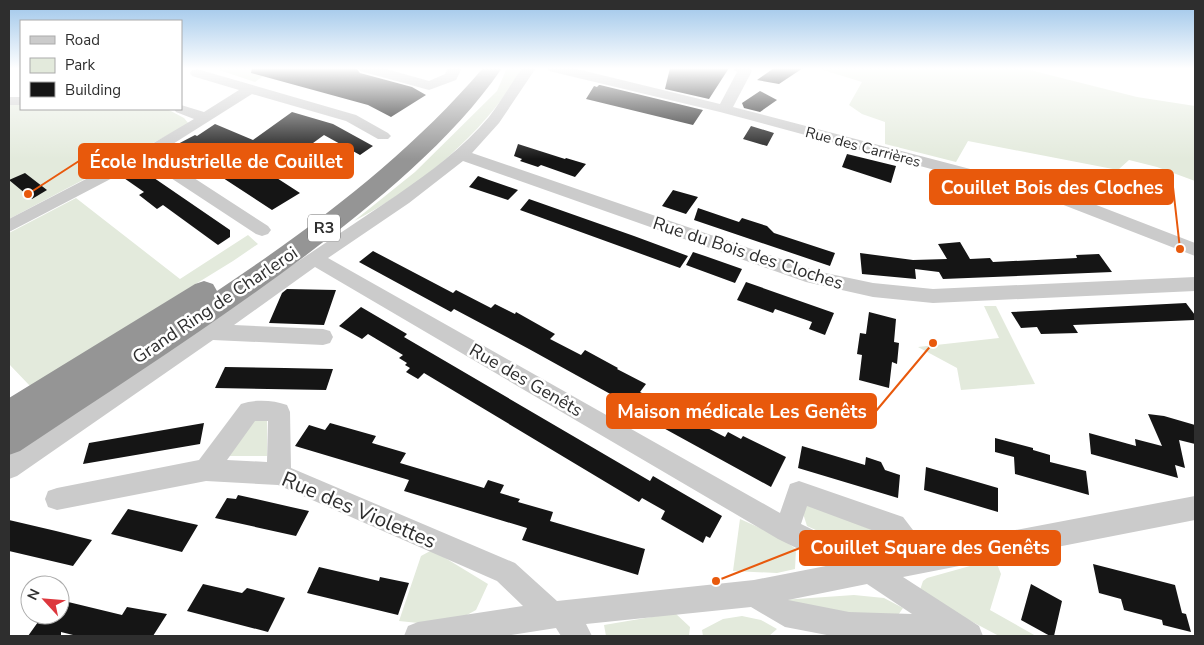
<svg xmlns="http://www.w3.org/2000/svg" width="1204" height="645" font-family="'Nunito Sans',sans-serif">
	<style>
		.green { fill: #e3eadc }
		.building { fill: #151515 }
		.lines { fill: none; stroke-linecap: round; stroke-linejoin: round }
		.minor { fill: #cbcbcb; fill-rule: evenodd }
		.highway { fill: #959595; fill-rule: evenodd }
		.labels { text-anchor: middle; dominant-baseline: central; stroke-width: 5; stroke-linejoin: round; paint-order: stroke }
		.far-street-label { font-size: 15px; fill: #2e2e2e; stroke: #fff }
		.shield { fill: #fff; stroke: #6d6d6d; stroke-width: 1 }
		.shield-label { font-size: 16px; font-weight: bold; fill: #2e2e2e }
		.street-label { font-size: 18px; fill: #2e2e2e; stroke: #fff }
		.near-street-label { font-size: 21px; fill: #2e2e2e; stroke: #fff }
		.leader { fill: none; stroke: #e8590c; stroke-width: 2 }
		.callout-dot { fill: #e8590c; stroke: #fff; stroke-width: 2 }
		.callout { fill: #e8590c; stroke: #e8590c; stroke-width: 2 }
		.callout-label { font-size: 19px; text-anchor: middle; font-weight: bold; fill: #fff }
	</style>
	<rect width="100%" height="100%" fill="#fff"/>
	<path class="green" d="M213,68H274L255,82Z
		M507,68H523C484,133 422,186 354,221L415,172L497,91Z
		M817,68H1022L1137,97L1195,106V181L1157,167L1129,160L1118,170L968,141L956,162L885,144V122L862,114L849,105L862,82Z
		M21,103V109H167L184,118L189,124L9,219V104Z
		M76,198L180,279L248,235L258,244L233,261L30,386L9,364V233Z
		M984,306H996L1035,384L961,390L957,368L918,347L999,338Z
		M250,414L267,419V456H228Z
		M805,504L872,525L877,532L875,543L864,552L807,526L801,507Z
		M740,519L776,535L796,549L795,569L777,573L733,571Z
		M432,550L488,584L476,610L447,626L399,621L421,556Z
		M995,559L1001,574L990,610L1036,636H999L933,601L920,590L923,581L927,578Z
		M854,595L884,598L903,608L896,618L861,617L782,600Z
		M675,613L690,627L689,636H606L604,625Z
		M742,616L761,620L777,629L769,636H703L702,630L723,619Z"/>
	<path class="building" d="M252,68H356L360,73L412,87L426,95L391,117L368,105L251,73Z
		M670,68H729L709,99L665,89Z
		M774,68H803L779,84L757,80Z
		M599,85H600L703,110L693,125L586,99L594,86L597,87Z
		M760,91L777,100L760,112L744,108L742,103Z
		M292,112L333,124L373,146L360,155L324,135L298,154L294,152L266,171L300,193L272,210L174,146L195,135L197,136L215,124L253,140Z
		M751,126L774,133L767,146L743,139Z
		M518,144L565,159L566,158L586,164L575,177L541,165L538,167L520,161L522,159L514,156Z
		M847,154L896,166L891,183L842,167Z
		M138,167L230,230V237L218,245L163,205L157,209L139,195L144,192L121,176Z
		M25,173L47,190L32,199L9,180Z
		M478,176L489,180L518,190L508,200L469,187Z
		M673,190L698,197L686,214L662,206Z
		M529,199L634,236L688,256L680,268L520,210Z
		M698,208L739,222L742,218L767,226L774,233L835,253L830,266L694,220Z
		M960,242L970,259L990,258L993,262L1077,258L1076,255L1099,254L1112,272L943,279L939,272L915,269L916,279L862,274L860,253L913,260L947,259L938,244Z
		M373,251L453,293L456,290L491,308L495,304L515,314L516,312L555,334L550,339L581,355L585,350L618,368L617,369L646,384L640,392L679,412L682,408L697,416L694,421L725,437L728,432L741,439L743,436L786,457L771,487L627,408L620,404L623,401L529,349L454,309L451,312L359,262Z
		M693,252L705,256L742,269L735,283L686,265Z
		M746,282L834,313L825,335L809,329L812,322L775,309L773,313L737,300Z
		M287,289L336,290L324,325L269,323L282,293Z
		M1186,303L1195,315V320L1073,325L1078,333L1041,334L1037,327L1021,328L1011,312Z
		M361,307L407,334L404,337L650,481L653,476L722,516L710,538L706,536L703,543L661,519L665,511L642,498L639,502L424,373L418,379L406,372L410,368L405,365L407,363L399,358L403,355L368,334L362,339L339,326Z
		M869,312L896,319L894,342L899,343L897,364L892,362L889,388L859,380L862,355L857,354L860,333L866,334Z
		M225,367L285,368L333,369L326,390L215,388Z
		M1148,414L1164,416L1195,425V444L1179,440L1185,468L1175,465L1178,478L1091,454L1089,433L1136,446L1135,439L1162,446Z
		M204,423L200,444L83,464L89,443Z
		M330,423L376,436L372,443L406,453L400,463L484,488L488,480L504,485L500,493L520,499L518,502L553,512L550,521L645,549L638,575L522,540L527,528L404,491L409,480L295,446L309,425L325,430Z
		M995,438L1033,448V450L1050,455V462L1086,471L1089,495L1015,474L1014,457L995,452Z
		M802,446L865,465L866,457L881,462L885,470L900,475L898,498L798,468Z
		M926,467L998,488V512L924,490Z
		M238,495L291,507L309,511L296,536L215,518L227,498L236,499Z
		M128,509L180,521L198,525L182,552L111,534Z
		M9,520L56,531L92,540L73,566L9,551Z
		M1093,564L1175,585L1182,613L1186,614L1191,632L1163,625L1162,620L1124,610L1121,599L1099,593Z
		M319,567L379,581L380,577L409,583L398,615L307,593Z
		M203,584L242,593L247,588L285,598L268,632L187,611Z
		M1031,584L1062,601L1054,636H1050L1021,620Z
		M60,600L122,615L127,607L167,614L153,636H77L61,632V636H28L43,615H60Z"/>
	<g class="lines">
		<path class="minor" d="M358,68H383L429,81L445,74L448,68H462L456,80L429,90L360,71Z
			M522,68H536L499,123L472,153L816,271L873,283L933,289L1195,277V291L933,303L873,297L806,282L463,161L409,203L328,258L780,513L790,484L799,481L903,517L926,547L1195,496V520L903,577L979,626L983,636H832L785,627L751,607L586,624L592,636H561L556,628L505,636H404L408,626L418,622L523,606L497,581L278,485L206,481L57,510L48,507L45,499L48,491L57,488L199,460L241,404C255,399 273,400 287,405L290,412L291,468L515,563L557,601L754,580L831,565L778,539L315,267L234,325L323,329L330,331L333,337L330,343L323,345L213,340L17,476L9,479V455L397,195C430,172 463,148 489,117C501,101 511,84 522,68ZM255,421H268L267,462L227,460ZM807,506L885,535L898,552L871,558L801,524ZM867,584L912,614L849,612L788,600Z
			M547,68H573L720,104L737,72L732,68H750L752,71L733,107L1073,196L1195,243V256L1061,204L720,112L549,71Z
			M197,69L356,115L388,133L391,136L388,139H378L346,121L252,94L157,154L268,226L271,230L268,234L262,236L256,234L145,161L9,232V219L140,151L194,119L176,112L174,109H181V105L204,112L239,90L192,76L190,73L192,70Z
			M9,97H21V105H9Z"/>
		<path class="highway" d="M483,68H502C453,140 374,204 305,256C213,325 116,387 20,451L9,455V398L195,284L204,281L213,284L217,291C314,226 406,158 483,68Z"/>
	</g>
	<linearGradient id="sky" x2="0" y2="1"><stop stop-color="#9bc4e9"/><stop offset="0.43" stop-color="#fff"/><stop offset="1" stop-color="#fff" stop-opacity="0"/></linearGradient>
	<rect width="1204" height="159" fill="url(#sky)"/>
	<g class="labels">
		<g class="far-street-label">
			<text transform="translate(863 147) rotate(15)">Rue des Carrières</text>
		</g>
		<rect class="shield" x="308" y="214.5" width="32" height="27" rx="4"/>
		<g class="shield-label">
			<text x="324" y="228">R3</text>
		</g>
		<g class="street-label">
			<text transform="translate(748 253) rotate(18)">Rue du Bois des Cloches</text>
			<text transform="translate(215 305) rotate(-34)">Grand Ring de Charleroi</text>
			<text transform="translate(526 380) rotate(30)">Rue des Genêts</text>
		</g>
		<g class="near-street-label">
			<text transform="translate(359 510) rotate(23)">Rue des Violettes</text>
		</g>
	</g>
	<path class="leader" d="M28 194L79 161M1180 249L1173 187M933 343L876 411M716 581L800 548"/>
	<g class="callout-dot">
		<circle cx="28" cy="194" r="5"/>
		<circle cx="1180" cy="249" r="5"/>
		<circle cx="933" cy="343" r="5"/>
		<circle cx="716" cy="581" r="5"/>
	</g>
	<g class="callout">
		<rect x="79" y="144" width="274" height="34" rx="5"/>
		<rect x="930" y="170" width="243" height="34" rx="5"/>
		<rect x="607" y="394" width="269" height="34" rx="5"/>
		<rect x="800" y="531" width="260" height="34" rx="5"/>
	</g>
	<g class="callout-label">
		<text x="216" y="168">École Industrielle de Couillet</text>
		<text x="1052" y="194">Couillet Bois des Cloches</text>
		<text x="742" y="418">Maison médicale Les Genêts</text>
		<text x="930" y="554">Couillet Square des Genêts</text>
	</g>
	<rect width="1204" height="645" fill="none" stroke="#2e2e2e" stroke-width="20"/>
	<rect x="20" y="20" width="162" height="90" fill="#ffffff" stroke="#ababab"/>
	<rect x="30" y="36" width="25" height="8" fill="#cbcbcb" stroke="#ababab"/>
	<text x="65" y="45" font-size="15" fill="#2e2e2e">Road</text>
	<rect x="30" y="58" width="25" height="15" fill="#e3eadc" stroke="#ababab"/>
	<text x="65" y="70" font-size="15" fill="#2e2e2e">Park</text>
	<rect x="30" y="82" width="25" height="15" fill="#151515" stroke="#ababab"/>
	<text x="65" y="95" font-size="15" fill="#2e2e2e">Building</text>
	<g transform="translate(45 600) rotate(296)"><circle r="24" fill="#ffffff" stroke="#ababab"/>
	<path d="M0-4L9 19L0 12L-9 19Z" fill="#dd373d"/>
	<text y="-8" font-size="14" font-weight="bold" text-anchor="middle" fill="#2e2e2e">N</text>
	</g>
</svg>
